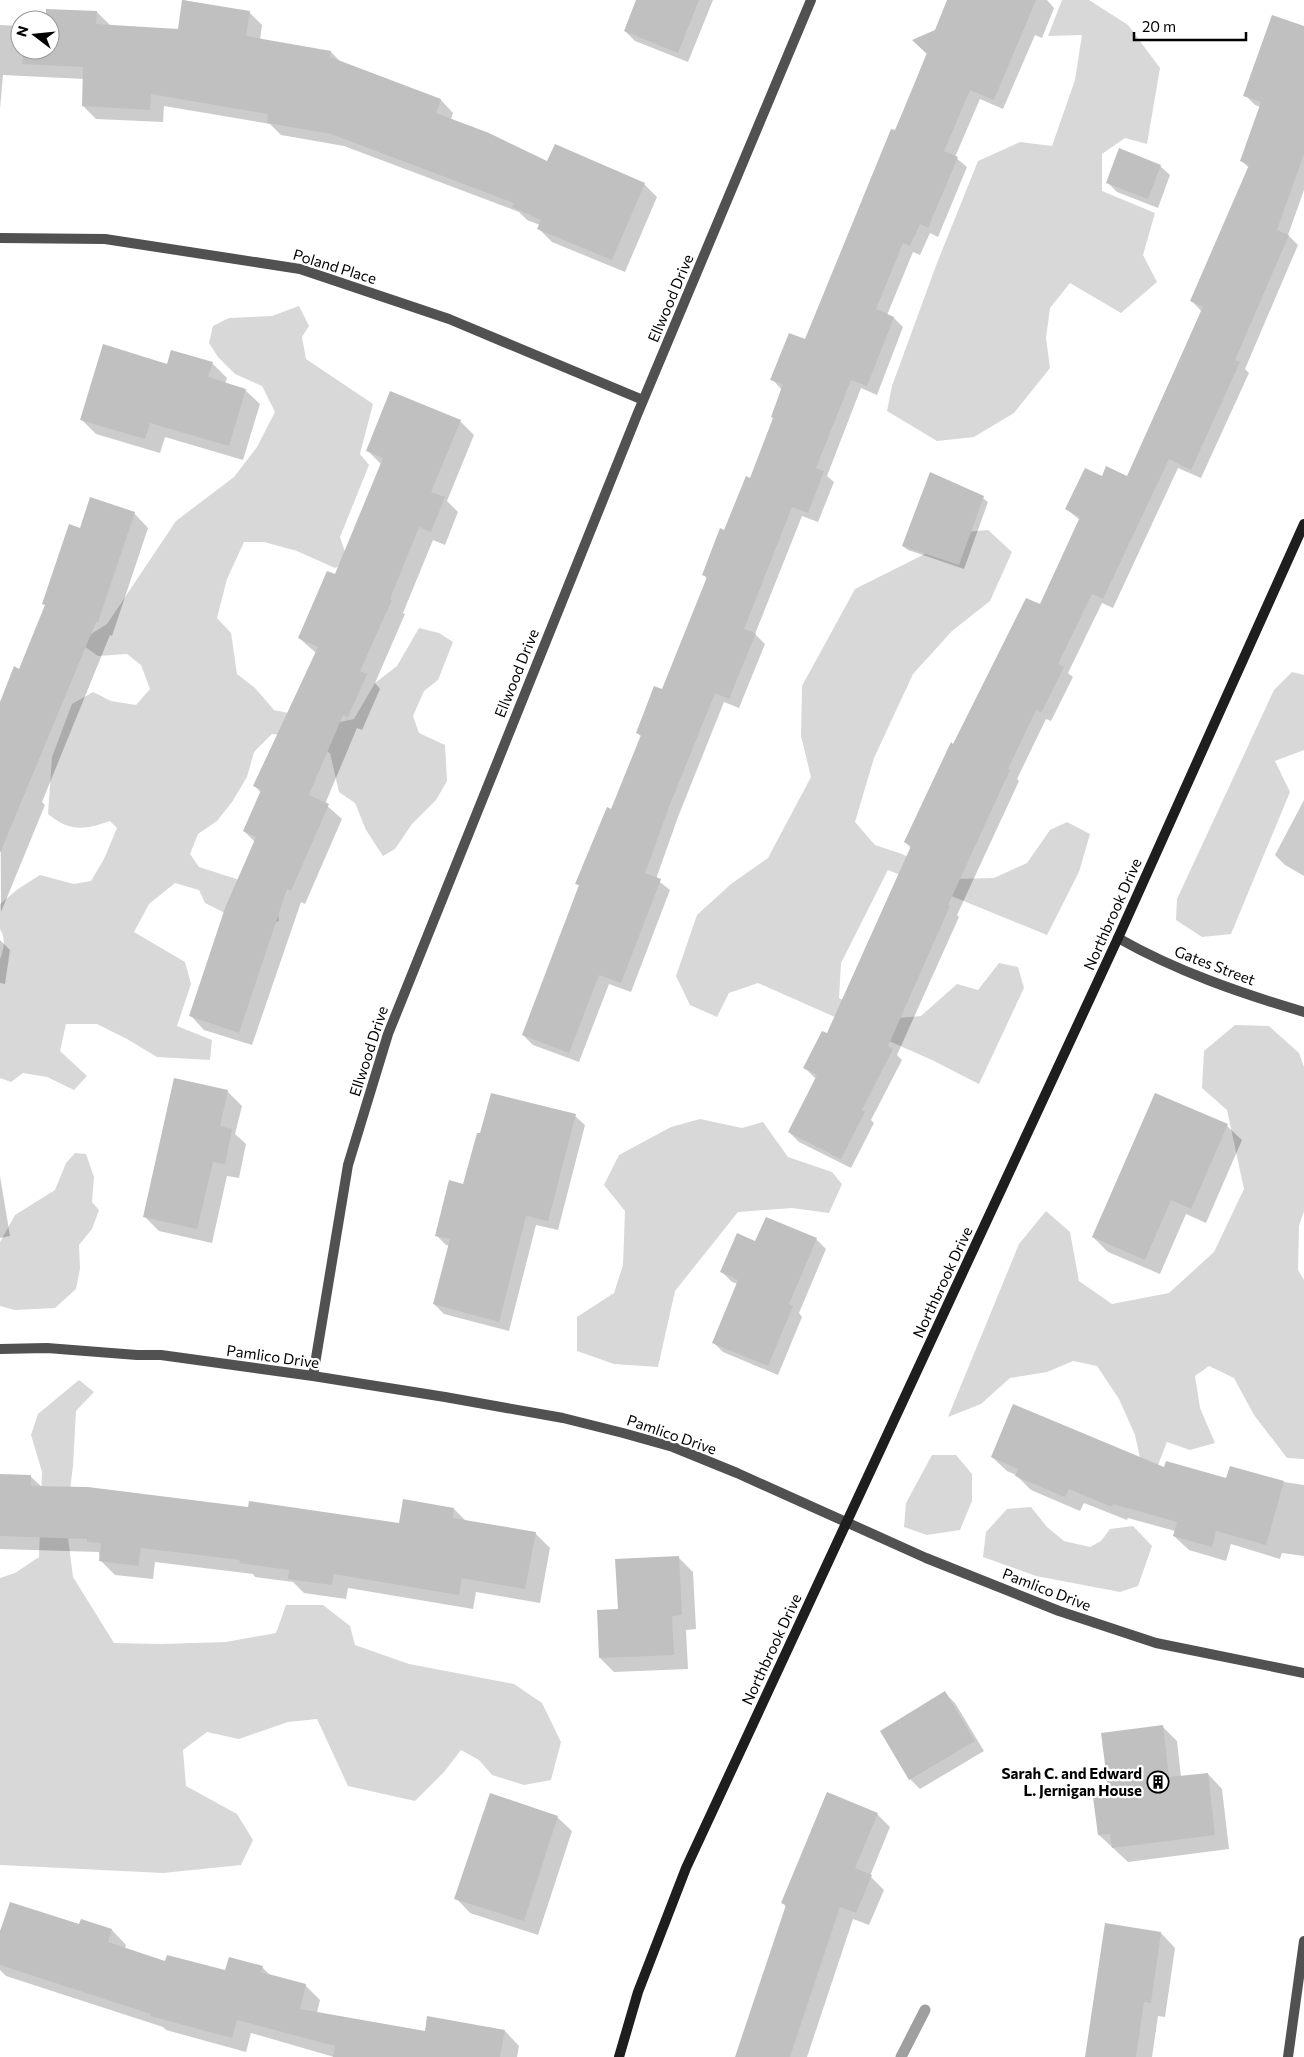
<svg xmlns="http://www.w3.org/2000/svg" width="1304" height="2057" font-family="Commissioner,sans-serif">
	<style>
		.green { fill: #d8d8d8 }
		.shadow { fill: #0003 }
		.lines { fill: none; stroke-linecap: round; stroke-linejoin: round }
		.stream { stroke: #9f9f9f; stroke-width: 11 }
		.building { fill: #c0c0c0 }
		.street { stroke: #515151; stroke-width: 10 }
		.secondary { stroke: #1e1e1e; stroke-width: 10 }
		.labels { text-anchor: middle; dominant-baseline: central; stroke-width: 4.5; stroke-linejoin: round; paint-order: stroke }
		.street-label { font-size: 15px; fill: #000; stroke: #fff }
		.poi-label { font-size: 15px; font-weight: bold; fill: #000; stroke: #fff; text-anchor: end }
	</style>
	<rect width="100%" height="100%" fill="#fff"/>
	<path class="green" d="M1062,0H1089L1128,25L1160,68L1147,144L1125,138L1102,154V191L1155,213L1143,255L1157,282L1121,313L1070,283L1050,308L1046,338L1050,368L1014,413L974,437L937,441L887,411L892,386L937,263L978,161L1020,142L1052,146L1075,80L1082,35L1048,36Z
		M299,306L309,326L302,337L306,359L373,404L360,454L369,465L340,537L345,552L342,565L335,568L297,551L264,542H244L227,579L217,618L231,633L237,674L255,688L274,710L336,723L354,719L375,683L397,666L419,628L439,633L453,642L438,680L424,691L413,716L419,733L445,745L447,781L436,800L412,824L395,849L383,856L366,830L355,803L339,792L330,753L292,736L272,734L254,752L247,777L232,802L217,821L198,834L190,854L199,867L268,889L277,904L279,921L266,925L227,914L205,903L199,890L175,883L149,904L134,932L185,962L191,984L177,1026L212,1040L210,1060L157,1057L127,1039L97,1024H66L60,1051L87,1076L74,1090L47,1077L23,1073L11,1082L0,1078V959C4,950 6,938 0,929V904L18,889L40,875L74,884L91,881L104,859L117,828L110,821C84,830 70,832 48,814L52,757L72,704L93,692L111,701L136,705L150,689L141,665L127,654L98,656L81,644L88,636L107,624L176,521L234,477L257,447L275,412L262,386L235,374L218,357L209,343L213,326L229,318L272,316Z
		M988,530L1012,552L990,601L952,631L913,674L874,758L855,822L875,845L902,854L954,879L994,878L1027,863L1050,830L1067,822L1090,834L1079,872L1047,935L888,870L841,963L839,998L887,1019L921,1016L957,984L978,990L999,963L1018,967L1024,988L979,1084L932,1060L758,983L729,993L717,1017L690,1005L676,976L697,915L731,884L768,858L811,777L801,736L802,686L855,589L923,555L953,533Z
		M1292,672L1304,675V750L1275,761L1290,792L1231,934L1202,937L1176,920L1177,899L1274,690Z
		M1235,1025L1269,1026L1299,1053L1304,1067V1211L1299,1226L1298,1270L1304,1280V1459L1287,1458L1254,1415L1234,1378L1209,1366L1195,1376L1200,1408L1215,1443L1190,1450L1167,1442L1158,1465L1142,1467L1135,1435L1119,1399L1097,1366L1073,1361L1047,1372L1010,1378L981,1404L948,1417L1019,1244L1046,1211L1070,1232L1079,1281L1112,1304L1169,1293L1214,1252L1244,1189L1227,1110L1202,1088L1204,1051Z
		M700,1119L742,1128L763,1122L788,1157L832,1172L842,1184L829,1213L792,1208L738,1212L675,1291L658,1367L614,1364L577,1351V1317L614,1293L623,1265L625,1211L604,1185L619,1155L671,1127Z
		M75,1153L86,1154L94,1177L92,1202L99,1210L92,1229L79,1245L80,1269L76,1289L55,1308L15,1310L0,1306V1242L15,1215L55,1190L66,1163Z
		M79,1380L94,1392L76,1411L73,1466L66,1522L73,1577L114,1643L161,1644L226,1642L276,1633L286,1605H323L350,1626L355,1645L409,1664L514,1684L542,1703L561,1742L551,1780L524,1785L492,1775L479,1760L461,1750L444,1772L415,1801L348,1786L317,1719L288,1722L239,1739L207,1732L183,1750L186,1786L237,1814L253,1840L241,1865L163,1873L0,1865V1578L15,1573L39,1557L42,1472L31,1435L38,1414Z
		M932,1455H956L972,1474V1501L960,1530L927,1535L904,1527L906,1503Z
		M1031,1507L1047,1527L1064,1541L1090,1547L1101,1541L1110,1529L1133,1526L1152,1546L1138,1586L1120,1592L1036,1576L983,1557L986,1532L1007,1509Z"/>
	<path class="shadow" d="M183,0L249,12L262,25L260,40L331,52L341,62L441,100L453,113L451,119L548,163L644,184L657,197L625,272L552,242L539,229L540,225L527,220L519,212L344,146L281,135L270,124L164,106L163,122L96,119L83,106L84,79L3,75L0,109V25L20,26V50H50V20H47L97,12L110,25L178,37Z
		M638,0H713L688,62L635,41L625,31Z
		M948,0H1047L1054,8L1042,38L1035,35L1003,109L980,99L955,157L967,167L938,237L930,233L920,255L913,252L887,315L894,318L903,327L877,395L861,388L827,476L834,482L818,522L802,516L755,634L765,644L739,708L724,702L678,817L656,879L670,890L631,992L609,984L579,1062L533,1045L523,1035L580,886L577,884L612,810L642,737L637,733L663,690L707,579L704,575L751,479L774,419L781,389L772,379L806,341L895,132Z
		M1304,28V190L1288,235L1298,245L1245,369L1249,373L1201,478L1178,468L1113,608L1102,603L1068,673L1073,677L1051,721L1046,719L1017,779L1019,781L957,915L959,917L897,1055L902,1060L871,1120L874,1123L851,1168L799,1142L789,1132L816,1079L805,1068L827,1035L911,848L905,842L954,745L1040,606L1080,520L1066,509L1102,477H1128L1201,311L1192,301L1249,168L1242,161L1260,107L1255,105L1245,95Z
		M1160,166L1170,175L1158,208L1117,192L1107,182Z
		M172,351L213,364L227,378L225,384L245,390L260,404L243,460L165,437L160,453L96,434L82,420L168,366Z
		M460,421L474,435L447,501L458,512L445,545L433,540L403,613L405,614L375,683L380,689L362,730L357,728L325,804L342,819L305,904L301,902L252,1045L204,1030L191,1016L255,842L244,831L261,793L255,786L316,653L299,638L336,576L382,465L368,451Z
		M983,498L988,502L964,569L908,550L903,546Z
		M134,513L148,528L112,636L110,635L42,802L45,805L1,912L0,705L20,670L46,606L81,530Z
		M1304,800V876L1285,865L1275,855Z
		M0,940L10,950L5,984L0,983Z
		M227,1091L242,1106L235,1134L246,1144L239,1178L227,1176L212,1243L159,1231L145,1217Z
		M1155,1094L1227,1126L1242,1140L1206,1223L1186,1214L1160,1274L1108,1252L1093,1237Z
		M575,1116L585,1125L558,1230L536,1225L509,1331L444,1314L434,1304L450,1246L446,1245L436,1235L464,1185Z
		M0,1176L10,1236L0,1238Z
		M816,1239L826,1249L799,1313L802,1317L778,1375L723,1352L713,1342L738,1284L732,1282L722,1272L756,1243Z
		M992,1457L1165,1469L1227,1480H1271L1304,1485V1556L1282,1553L1280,1559L1231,1544L1226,1561L1189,1550L1174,1536L1175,1531L1128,1518L1127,1520L1084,1503L1080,1511L1031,1490L1016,1475L1007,1471Z
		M0,1475L30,1476L42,1487L400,1524L454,1509L466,1521L535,1533L550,1548L540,1603L476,1592L473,1609L348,1588L346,1599L304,1593L293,1582L255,1577L253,1574L155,1562L153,1579L115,1575L100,1560L99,1552L0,1549Z
		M678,1557L693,1572L696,1629L686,1630L688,1669L614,1672L600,1658L619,1610Z
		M945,1693L955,1703L984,1751L920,1789L910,1779L882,1731Z
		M1162,1726L1177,1741L1181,1777L1208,1774L1222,1789L1229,1849L1128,1862L1099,1835Z
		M877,1814L890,1827L870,1876L884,1890L869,1925L853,1919L807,2057H736L786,1907L783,1903Z
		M557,1817L572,1831L538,1935L470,1913L456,1898Z
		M80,1925L112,1930L126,1945L125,1949L166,1963L226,1972L262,1967L271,1976L305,1985L320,2000L317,2013L426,2033L505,2031L519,2046L517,2057H334L251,2033L246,2052L166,2030L163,2027L6,1976L0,1970V1935Z
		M1161,1933L1175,1948L1165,2017L1158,2016L1152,2057H1086Z"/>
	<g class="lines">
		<path class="stream" d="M901,2057L925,2010"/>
	</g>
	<path class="building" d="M182,0L250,11L246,36L331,51L330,57L441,99L436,113L489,133L547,161L555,144L645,183L612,260L537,229L541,220L512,207L514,203L331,134L267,123L268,114L151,94L150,110L82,106L83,67L22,64L23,50H50V20H46V9L97,11L96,24L178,29Z
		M636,0H699L678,53L624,31Z
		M947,0H1036L994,100L970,90L944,151L958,157L928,228L920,224L910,246L903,243L876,309L894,317L867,386L851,380L816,468L824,471L808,513L792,507L744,629L756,633L729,699L715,693L669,807L645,873L661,879L621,983L599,975L569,1053L522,1035L579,885L575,884L607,807L611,809L641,735L636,733L654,686L662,689L707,577L702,575L720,528L724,530L746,476L750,478L773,418L771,417L783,384L770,380L789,333L805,339L891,129L895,130L927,54L912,40L935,30Z
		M1272,15L1304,26V154L1277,230L1289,235L1235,360L1240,362L1191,470L1169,459L1103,599L1092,594L1058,664L1064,667L1041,713L1036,710L1008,769L1010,770L948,905L950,906L888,1046L893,1049L862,1110L865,1112L841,1159L788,1132L817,1075L803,1068L822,1031L827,1033L911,846L904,842L951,742L953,744L1026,598L1040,604L1080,517L1065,509L1085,468L1102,476L1106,466L1127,476L1203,307L1190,301L1249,165L1240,161L1261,102L1243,96Z
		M1119,148L1161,165L1148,199L1106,183Z
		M103,344L167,364L171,350L213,362L208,377L246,389L229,446L150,423L145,439L80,420Z
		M390,391L461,420L431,492L445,497L431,532L419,527L390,599L392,600L360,671L367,674L348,717L343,715L309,795L329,804L291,891L287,889L239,1033L189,1016L225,908L256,837L243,831L261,790L253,786L318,647L298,638L327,571L335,574L383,458L366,451Z
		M930,472L984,496L959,565L902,546Z
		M90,497L135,512L98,622H96L0,853V702L14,666L19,669L45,605L42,604L69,524L80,528Z
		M174,1078L228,1090L220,1126L232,1129L225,1164L213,1162L197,1229L143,1217Z
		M491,1093L576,1114L548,1221L526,1216L499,1322L433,1304L450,1239L435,1236L449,1180L463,1184L477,1133H480Z
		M1155,1093L1228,1124L1191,1209L1171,1200L1145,1260L1092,1237Z
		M766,1217L817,1238L789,1304L793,1306L768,1366L712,1343L738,1280L720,1272L737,1233L755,1241Z
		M1013,1404L1164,1467L1166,1461L1226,1478L1230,1466L1284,1481L1266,1545L1216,1531L1212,1547L1173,1536L1177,1522L1113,1504L1112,1507L1069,1489L1065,1497L1015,1476L1018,1469L991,1457Z
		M0,1474L31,1475V1486L88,1487L248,1507L249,1501L399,1523L403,1499L454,1508L453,1518L536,1532L525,1589L462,1578L459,1595L334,1574L332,1585L288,1579L289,1570L239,1563L240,1560L141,1548L138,1566L99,1561L101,1543L87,1542V1539L0,1536Z
		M679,1556L682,1615L672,1616L674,1655L599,1658L597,1610L618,1609L615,1559Z
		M945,1691L975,1741L909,1780L880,1731Z
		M1163,1725L1169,1777L1208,1773L1215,1835L1112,1848L1110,1834L1098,1835L1092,1790L1108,1788L1101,1733Z
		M827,1792L878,1813L855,1868L872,1875L856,1913L840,1907L790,2057H735L786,1905L781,1903Z
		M490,1793L558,1816L524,1921L454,1899Z
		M10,1902L79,1924L81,1919L112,1929L108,1942L165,1961L167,1955L225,1970L229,1957L263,1966L261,1972L306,1984L300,2009L425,2031L427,2016L505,2030L500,2057H333L335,2046L237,2020L232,2038L150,2016L151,2014L0,1965V1931Z
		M1105,1923L1161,1932L1151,2003L1144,2002L1136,2057H1085Z"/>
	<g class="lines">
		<path class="street" d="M0,238L105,239L300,269L449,319L643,400
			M1118,938C1176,971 1240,993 1304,1012
			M0,1349L47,1348L137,1355H161L313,1376L445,1397L563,1418L623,1433L673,1447L737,1473L926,1558L1059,1611L1156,1643L1304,1673
			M313,1376L348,1165L388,1034L637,415L811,0
			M1288,2057L1304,1941"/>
		<path class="secondary" d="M619,2057L638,1992L686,1868L1118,938L1304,524"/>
	</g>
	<defs>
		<g id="building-ring" transform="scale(1.125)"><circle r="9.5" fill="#fff" stroke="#000" stroke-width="1.5"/><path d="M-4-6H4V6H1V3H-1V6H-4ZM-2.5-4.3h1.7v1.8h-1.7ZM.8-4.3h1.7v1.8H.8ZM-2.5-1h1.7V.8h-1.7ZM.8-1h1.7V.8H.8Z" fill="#000"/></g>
	</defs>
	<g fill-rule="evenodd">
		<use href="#building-ring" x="1158" y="1782"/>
	</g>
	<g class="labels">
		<g class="street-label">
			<text transform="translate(335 266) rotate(17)">Poland Place</text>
			<text transform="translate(670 298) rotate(-67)">Ellwood Drive</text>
			<text transform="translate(516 673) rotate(-68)">Ellwood Drive</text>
			<text transform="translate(1112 914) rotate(-66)">Northbrook Drive</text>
			<text transform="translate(1215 965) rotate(21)">Gates Street</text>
			<text transform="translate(368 1051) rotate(-72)">Ellwood Drive</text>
			<text transform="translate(942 1282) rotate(-65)">Northbrook Drive</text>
			<text transform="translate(273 1356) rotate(8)">Pamlico Drive</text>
			<text transform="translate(672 1434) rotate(19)">Pamlico Drive</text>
			<text transform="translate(1047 1589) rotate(21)">Pamlico Drive</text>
			<text transform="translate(771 1649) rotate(-65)">Northbrook Drive</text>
		</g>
		<g class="poi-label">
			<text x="1142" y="1773">Sarah C. and Edward<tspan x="1142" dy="17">L. Jernigan House</tspan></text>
		</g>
	</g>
	<g transform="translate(35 35) rotate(286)"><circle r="24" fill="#ffffff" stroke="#999999"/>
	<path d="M0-4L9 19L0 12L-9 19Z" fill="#000000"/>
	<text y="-8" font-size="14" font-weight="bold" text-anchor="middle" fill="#000000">N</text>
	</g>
	<path d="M1134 32v8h112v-8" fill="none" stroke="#000000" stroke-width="2.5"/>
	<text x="1142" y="32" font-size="15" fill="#000000" stroke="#ffffff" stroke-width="4" paint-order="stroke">20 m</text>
</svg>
